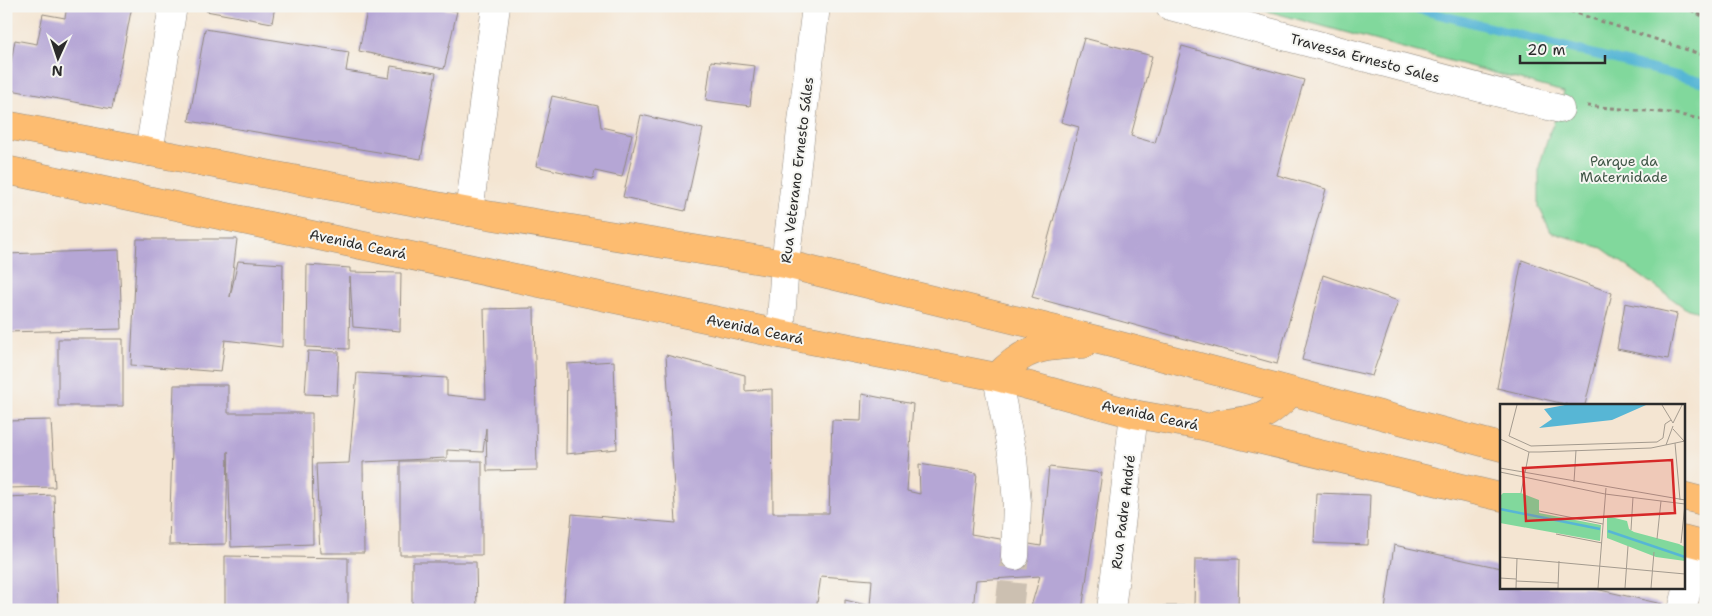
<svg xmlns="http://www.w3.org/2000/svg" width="1712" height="616" font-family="'Shantell Sans',sans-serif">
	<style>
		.green { fill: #81d89c; stroke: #568264 }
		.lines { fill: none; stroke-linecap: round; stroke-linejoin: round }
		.stream { stroke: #57b6d5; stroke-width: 9 }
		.building { fill: #b5a6d5 }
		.minor-tunnel { stroke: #ccc0b1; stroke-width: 28; stroke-dasharray: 28 14; stroke-linecap: butt }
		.minor-casing { stroke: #90887e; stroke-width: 29 }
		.major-casing { stroke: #90887e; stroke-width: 29 }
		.path { stroke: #90887e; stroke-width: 3; stroke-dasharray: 4 4; stroke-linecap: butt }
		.minor { stroke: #fff; stroke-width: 28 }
		.major { stroke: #fdbc6f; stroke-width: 28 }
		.labels { text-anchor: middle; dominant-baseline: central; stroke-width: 4; stroke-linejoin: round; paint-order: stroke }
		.street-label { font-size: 14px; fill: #2b2b2b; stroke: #f6f6f2 }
		.park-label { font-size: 14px; fill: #405647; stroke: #f6f6f2 }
		.inset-river { fill: none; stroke: #57b6d5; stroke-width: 2.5 }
		.inset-road { fill: none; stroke: #a49b8f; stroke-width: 1 }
		.view { fill: #d62828; fill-opacity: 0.15; stroke: #d62828; stroke-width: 2.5 }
		.inset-edge { fill: none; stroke: #2b2b2b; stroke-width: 2.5 }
	</style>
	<rect width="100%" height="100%" fill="#f6f6f2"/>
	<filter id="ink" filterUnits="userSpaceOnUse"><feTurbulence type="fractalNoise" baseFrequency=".02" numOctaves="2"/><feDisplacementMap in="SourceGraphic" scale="10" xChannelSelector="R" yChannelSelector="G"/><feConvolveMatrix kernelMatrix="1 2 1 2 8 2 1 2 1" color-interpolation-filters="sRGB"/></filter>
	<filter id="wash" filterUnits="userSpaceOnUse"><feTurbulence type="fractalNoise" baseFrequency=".0096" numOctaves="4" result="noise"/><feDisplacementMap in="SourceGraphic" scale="20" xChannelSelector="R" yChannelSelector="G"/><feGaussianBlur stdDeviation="1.12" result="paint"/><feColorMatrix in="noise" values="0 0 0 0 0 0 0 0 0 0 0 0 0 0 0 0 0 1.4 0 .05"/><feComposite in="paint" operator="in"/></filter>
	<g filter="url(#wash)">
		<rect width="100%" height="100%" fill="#f4e5d2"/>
		<path class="green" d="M741,6H783L776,13Z
			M1249,6H1706V314L1685,308L1602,248L1551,232L1539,207V167L1550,131L1560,109L1564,92Z"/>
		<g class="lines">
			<path class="stream" d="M1406,6L1706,83"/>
		</g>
		<g id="blocks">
			<path class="building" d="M67,6H132L112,109L6,89L15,40L37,44L43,14L65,18Z
				M207,6H275L272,23L206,11Z
				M368,6H444L443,9L457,11L444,69L359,51Z
				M205,29L349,52L346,71L389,78L391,66L436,73L421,159L189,121Z
				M1084,38L1152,56L1131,136L1155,143L1182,46L1304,80L1277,175L1326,189L1277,364L1032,297L1079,127L1061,122Z
				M711,61L755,66L750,106L706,100Z
				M552,96L598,106L601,127L632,134L622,177L595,171L593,179L536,166Z
				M641,115L703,129L685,211L623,197Z
				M137,239H237L230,297L238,261L283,264L282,347L225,340L221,372L131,365Z
				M119,250L122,329L6,332V254Z
				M1522,260L1612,293L1585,405H1569L1497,388Z
				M307,265L350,268V272L401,273L400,331L353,327L350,277L349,349L306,347Z
				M1323,275L1398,301L1372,376L1302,360Z
				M1625,303L1677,314L1668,359L1617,349Z
				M534,308L537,470L487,471L486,428L483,452L447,450V458L363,462L364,553H320L316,464L349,463L357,373L447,378V395L486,399L484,309Z
				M58,339H123V406H58Z
				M308,351L339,352L337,395L305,394Z
				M666,355L745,375V391L772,389L773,513H829L832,420L861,421L862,394L913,404L907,491L920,494L919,464L977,473L971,534L1041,546L1049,467L1102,473L1082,610H1030L1040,576L976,580L973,610H845V600L870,606L872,580L821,576L816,610H563L572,514L676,523Z
				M614,361L617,449L566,454L567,364Z
				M174,385H228V413H312L313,544L231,547L228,451L226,544L169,545Z
				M51,420L55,487L6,488V421Z
				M400,461H482V555H400Z
				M1316,493L1370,495L1368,545L1314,543Z
				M54,495L58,610H6V497Z
				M1394,545L1501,568V587H1587L1662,604L1661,610H1385Z
				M225,556L348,558V610H225Z
				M1195,559H1239L1238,610H1163V606H1194Z
				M412,562H476L477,610H412Z
				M83,606L105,608L104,610H83Z"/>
		</g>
	</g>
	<g filter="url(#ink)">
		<use href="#blocks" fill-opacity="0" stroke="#90887e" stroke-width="1"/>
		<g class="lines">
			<path class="minor-tunnel" d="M1009,610L1015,556"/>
			<g class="minor-casing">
				<path id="minor" d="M1170,6L1560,109
					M149,152L173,6
					M469,212L496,6
					M780,334L785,264L816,6
					M997,377L1013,458L1017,503L1015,556
					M1111,610L1134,414
					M1682,610L1699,544"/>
			</g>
			<g class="major-casing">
				<path id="major" d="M6,125L469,212L785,264L1110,343L1501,447
					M6,170L780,334L997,377L1134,414L1202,426L1501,497
					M997,377C1025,347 1043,346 1083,344
					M1218,424C1257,419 1263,421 1291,392
					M1683,496L1706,502
					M1683,540L1706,546"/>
			</g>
			<path class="path" d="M1555,6L1706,56
				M1684,6L1706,18
				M1587,106L1670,113L1706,120"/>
			<use href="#minor" class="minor"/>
			<use href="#major" class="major"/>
		</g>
	</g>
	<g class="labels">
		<g class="street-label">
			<text transform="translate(1365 58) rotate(15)">Travessa Ernesto Sales</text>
			<text transform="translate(797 170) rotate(-83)">Rua Veterano Ernesto Sáles</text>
			<text transform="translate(358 244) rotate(12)">Avenida Ceará</text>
			<text transform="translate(755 329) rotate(12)">Avenida Ceará</text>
			<text transform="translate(1150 415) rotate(12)">Avenida Ceará</text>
			<text transform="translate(1123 512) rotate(-83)">Rua Padre André</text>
		</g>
		<g class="park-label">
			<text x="1624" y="161">Parque da<tspan x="1624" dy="16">Maternidade</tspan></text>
		</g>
	</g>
	<g transform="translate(1500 404)">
		<rect width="185" height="185" fill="#f4e5d2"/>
		<path d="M3,89H21L39,96V109L101,121L100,137L0,119V92ZM107,112L127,117L129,125L134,128L179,140L185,143V157L156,153L107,134Z" fill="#81d89c"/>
		<path d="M65,1H146L112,16L39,24L52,15L44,5Z" fill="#57b6d5"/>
		<path class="inset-river" d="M0,105L100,125M108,127L185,153"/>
		<path class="inset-road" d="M17,1L9,32L31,42L157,38L163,34L165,20L171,16M162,1L173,19L182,1M173,25L184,37M0,35L29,48H40L151,44L185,37M175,39L180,96M166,41L173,22M0,64L185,96M0,68L105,90L185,100M25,69L29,48M74,78L76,46M21,89L24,73M39,107L103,120M131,126L133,93M56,130L102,139M157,135L161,97M181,139L185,100M0,153L185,170M0,174L16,175M16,177L58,179M16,184L17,154M58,184L59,157M98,184L106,84M125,184L128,142M151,184L154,148"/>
		<path class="view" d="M172,56L175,109L26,117L23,64Z"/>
		<rect width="185" height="185" class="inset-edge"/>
	</g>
	<rect width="1712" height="616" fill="none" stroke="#f6f6f2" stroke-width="25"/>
	<g transform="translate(58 58) rotate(183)" stroke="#f6f6f2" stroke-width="4" paint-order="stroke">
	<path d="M0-4L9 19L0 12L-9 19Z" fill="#2b2b2b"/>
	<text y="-8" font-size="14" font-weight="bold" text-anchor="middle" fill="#2b2b2b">N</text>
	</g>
	<path d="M1520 55v8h85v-8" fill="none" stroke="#2b2b2b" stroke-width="2.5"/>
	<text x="1527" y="55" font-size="15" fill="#2b2b2b" stroke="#f6f6f2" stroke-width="4" paint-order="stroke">20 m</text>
</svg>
